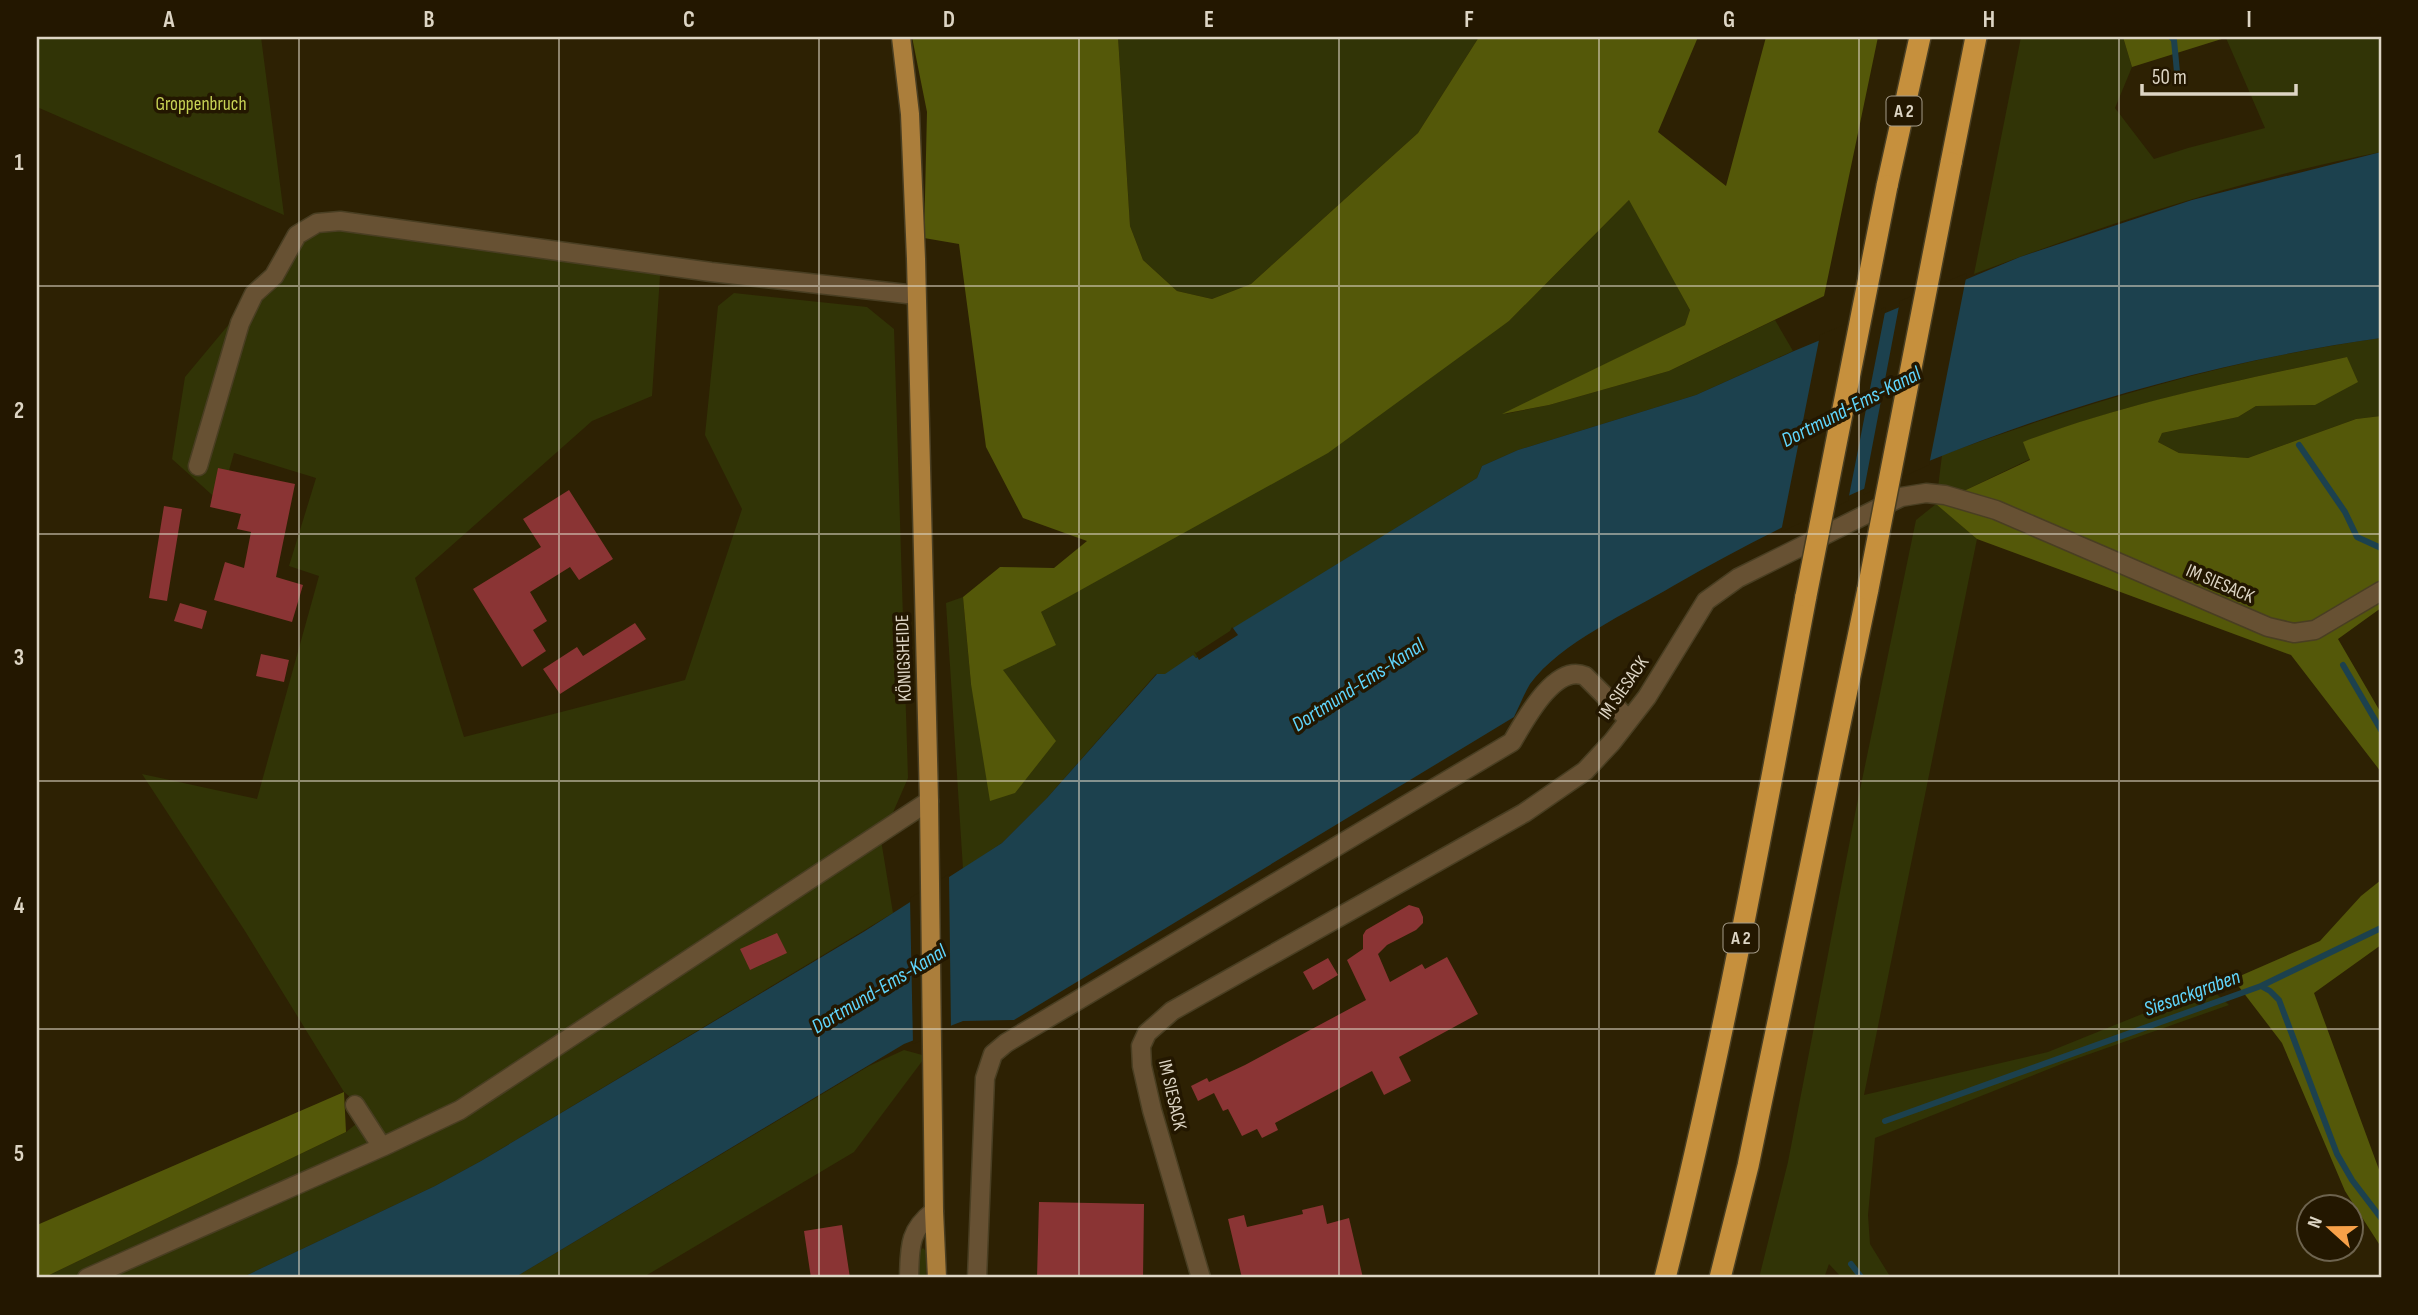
<svg xmlns="http://www.w3.org/2000/svg" width="2418" height="1315" font-family="'Sofia Sans Condensed',sans-serif">
	<style>
		.green { fill: #313406 }
		.forest { fill: #545809 }
		.water { fill: #1c414e }
		.pier { fill: #2d2103 }
		.lines { fill: none; stroke-linecap: round; stroke-linejoin: round }
		.stream { stroke: #1c414e; stroke-width: 6 }
		.building { fill: #8a3434 }
		.minor-casing { stroke: #493e22; stroke-width: 21 }
		.major-casing { stroke: #493e22; stroke-width: 21 }
		.highway-casing { stroke: #493e22; stroke-width: 24 }
		.minor { stroke: #675133; stroke-width: 18 }
		.major { stroke: #ab7e3b; stroke-width: 18 }
		.highway { stroke: #c6903d; stroke-width: 21 }
		.highway-bridge-casing { stroke: #493e22; stroke-width: 24; stroke-linecap: butt }
		.highway-bridge { stroke: #c6903d; stroke-width: 21 }
		.grid { fill: none; stroke: #ddd5c4; stroke-width: 2; stroke-opacity: 0.55 }
		.labels { text-anchor: middle; dominant-baseline: central; stroke-width: 7; stroke-linejoin: round; paint-order: stroke }
		.shield { fill: #231700; stroke: #a59c89; stroke-width: 2 }
		.shield-label { font-size: 18px; font-weight: bold; fill: #ddd5c4 }
		.park-label { font-size: 19px; fill: #c8d254; stroke: #231700 }
		.street-label { font-size: 19px; fill: #ddd5c4; stroke: #231700 }
		.water-label { font-size: 21px; font-style: italic; fill: #60d6fd; stroke: #231700 }
		.neatline { fill: none; stroke: #ddd5c4; stroke-width: 2.5 }
		.grid-label { font-size: 23px; text-anchor: middle; font-weight: bold; fill: #ddd5c4 }
	</style>
	<rect width="100%" height="100%" fill="#2d2103"/>
	<path class="green" d="M37,37H261L284,215L37,107Z
		M1118,37H1479L1418,133L1251,284L1212,299L1177,291L1143,260L1130,226Z
		M2021,37H2123L2132,67L2115,108L2154,159L2188,148L2265,128L2226,38L2381,37V152C2243,179 2106,224 1974,274Z
		M1630,199L1690,310L1685,325L1505,414L1549,405L1669,371L1775,320L1793,351L1696,395L1518,450L1482,466L1477,478L1234,628L1235,632L1195,658L1193,655L1165,675L1156,674L1047,798L1002,843L963,869L946,603L963,597L971,684L1003,669L1041,612L1120,567L1509,321Z
		M317,224L661,261L652,396L592,421L415,578L464,737L685,680L742,509L705,435L718,306L734,293L867,307L894,329L908,778L881,840L893,913L481,1161L435,1186L241,1278H43L346,1132L370,1113L344,1092L245,931L142,774L257,799L319,576L289,566L316,478L234,453L220,502L172,459L185,377L255,293Z
		M2381,338V416L2356,419L2248,458L2179,453L2158,442L2162,433L2238,417L2256,406L2315,405L2347,357C2238,381 2128,402 2024,442L2030,459L1937,504L1977,539L1864,1095L2048,1052L2209,987L2229,1005L2064,1063L1875,1138L1868,1215L1870,1244L1891,1278H1842L1829,1264L1824,1278H1759L1788,1162L1856,809L1916,520L1936,504L1942,455C2085,403 2230,359 2381,338Z
		M904,1050L926,1056L854,1152L642,1278H514L869,1066Z
		M923,1248L926,1251V1278H915L917,1254Z"/>
	<path class="forest" d="M912,37H1118L1130,226L1143,260L1177,291L1212,299L1251,284L1418,133L1479,37H1698L1658,132L1726,186L1766,37H1878L1824,296L1669,371L1549,405L1502,414L1685,325L1690,310L1629,200L1509,321L1328,453L1041,612L1056,645L1003,670L1056,741L1015,793L990,801L971,684L963,597L1000,567L1054,568L1087,541L1023,518L986,447L959,244L924,238L927,112Z
		M2123,37H2228L2132,67Z
		M2347,357L2358,382L2315,405L2256,406L2238,417L2162,433L2158,442L2179,453L2248,458L2356,419L2381,416V608L2338,639L2381,713V772L2291,655L1977,539L1936,504L2030,460L2023,442C2127,402 2238,381 2347,357Z
		M2381,880V945L2314,993L2381,1175V1247L2345,1191L2282,1043L2233,979L2320,941L2361,896Z
		M344,1092L346,1132L43,1278H37V1225Z"/>
	<path class="water" d="M2381,152V338C2133,373 1890,461 1673,586C1629,612 1560,643 1530,684C1524,694 1519,707 1514,717L1014,1020L963,1021L904,1044L514,1278H241L435,1186L481,1161L865,931L1002,843L1047,798L1157,674H1165L1193,655L1196,658L1235,632L1233,628L1477,478L1482,466L1518,450L1696,395L1794,351L2020,257L2192,200Z"/>
	<path class="pier" d="M1967,273L1929,465L1863,495L1900,301Z
		M1886,307L1848,501L1781,532L1820,335Z
		M1232,627L1238,635L1199,660L1194,651L1196,653L1230,631Z
		M949,874L951,1029L913,1044L910,898Z"/>
	<g class="lines">
		<path class="stream" d="M2171,37L2174,40L2178,83
			M2299,445L2345,512L2357,537L2381,548
			M2343,665L2381,730
			M2261,986L2381,928
			M1885,1121L2261,986L2270,991L2279,1000L2337,1154L2352,1180L2381,1218
			M1851,1264L1862,1278"/>
	</g>
	<path class="building" d="M218,468L295,484L276,577L303,585L292,622L214,600L225,562L244,568L251,532L237,529L241,514L210,507Z
		M569,490L613,559L579,580L570,567L530,592L547,621L533,630L546,651L522,667L473,589L541,547L523,519Z
		M164,506L182,509L167,601L149,598Z
		M180,603L207,611L202,629L174,621Z
		M635,623L646,639L560,694L543,669L577,647L583,656Z
		M261,654L289,660L284,682L256,676Z
		M1409,905L1419,908L1423,917V923L1416,930L1387,945L1378,954L1390,982L1422,964L1425,969L1447,957L1478,1014L1399,1057L1411,1081L1384,1095L1372,1071L1275,1123L1278,1130L1262,1138L1257,1129L1242,1136L1228,1109L1223,1111L1214,1093L1198,1101L1191,1086L1207,1078L1209,1082L1245,1065L1366,1000L1347,960L1363,949V935L1366,930Z
		M777,933L787,953L750,970L740,949Z
		M1328,958L1338,975L1313,990L1303,972Z
		M1039,1202L1144,1204L1143,1278H1037Z
		M1323,1205L1327,1224L1349,1218L1363,1278H1242L1228,1219L1244,1215L1247,1227L1303,1214L1302,1210Z
		M842,1225L850,1278H811L804,1231Z"/>
	<g class="lines">
		<g class="minor-casing">
			<path id="minor" d="M198,466L240,323L254,294L274,276L297,235L317,223L340,221L711,272L916,295
				M355,1105L382,1147
				M87,1278L382,1147L460,1110L929,801
				M909,1278C910,1248 908,1231 934,1211
				M977,1278L985,1078L993,1054L1006,1043L1512,742C1525,720 1555,663 1585,676L1629,720
				M1201,1278L1152,1110L1142,1066L1141,1046L1147,1033L1172,1011L1524,813L1585,771L1612,742L1647,697L1706,601L1738,578L1901,497L1926,493L1945,495L1996,510L2268,627L2294,633L2315,630L2381,591"/>
		</g>
		<g class="major-casing">
			<path id="major" d="M901,37L910,114L916,259L929,801L934,1211L937,1278"/>
		</g>
		<g class="highway-casing">
			<path id="highway" d="M1951,163L1976,37
				M1887,186L1920,37
				M1665,1278C1722,1053 1763,824 1806,596
				M1720,1278L1748,1166L1868,589"/>
		</g>
		<use href="#minor" class="minor"/>
		<use href="#major" class="major"/>
		<use href="#highway" class="highway"/>
		<g class="highway-bridge-casing">
			<path id="highway-bridge" d="M1868,589L1951,163
				M1806,596L1887,186"/>
		</g>
		<use href="#highway-bridge" class="highway-bridge"/>
	</g>
	<path class="grid" d="M299,37V1278M559,37V1278M819,37V1278M1079,37V1278M1339,37V1278M1599,37V1278M1859,37V1278M2119,37V1278M37,286H2381M37,534H2381M37,781H2381M37,1029H2381"/>
	<g class="labels">
		<g class="shield">
			<rect x="1886.5" y="96.5" width="35" height="29" rx="5"/>
			<rect x="1723.5" y="923.5" width="35" height="29" rx="5"/>
		</g>
		<g class="shield-label">
			<text x="1904" y="111">A 2</text>
			<text x="1741" y="938">A 2</text>
		</g>
		<g class="park-label">
			<text x="201" y="104">Groppenbruch</text>
		</g>
		<g class="street-label">
			<text transform="translate(2220 584) rotate(23)">IM SIESACK</text>
			<text transform="translate(904 658) rotate(-92)">KÖNIGSHEIDE</text>
			<text transform="translate(1624 688) rotate(-55)">IM SIESACK</text>
			<text transform="translate(1172 1095) rotate(77)">IM SIESACK</text>
		</g>
		<g class="water-label">
			<text transform="translate(1851 407) rotate(-27)">Dortmund-Ems-Kanal</text>
			<text transform="translate(1358 685) rotate(-33)">Dortmund-Ems-Kanal</text>
			<text transform="translate(879 989) rotate(-31)">Dortmund-Ems-Kanal</text>
			<text transform="translate(2192 993) rotate(-20)">Siesackgraben</text>
		</g>
	</g>
	<rect width="2418" height="1315" fill="none" stroke="#231700" stroke-width="77"/>
	<g transform="translate(2330 1228) rotate(291)"><circle r="33" fill="#231700" stroke="#6d634e" stroke-width="2"/>
	<path d="M0-5L12 26L0 18L-12 26Z" fill="#f7a149"/>
	<text y="-10" font-size="19" font-weight="bold" text-anchor="middle" fill="#ddd5c4">N</text>
	</g>
	<path d="M2142 84v10h154v-10" fill="none" stroke="#ddd5c4" stroke-width="3.5"/>
	<text x="2152" y="84" font-size="21" fill="#ddd5c4" stroke="#231700" stroke-width="5" paint-order="stroke">50 m</text>
	<rect x="38" y="38" width="2342" height="1238" class="neatline"/>
	<g class="grid-label">
		<text x="169" y="27">A</text>
		<text x="429" y="27">B</text>
		<text x="689" y="27">C</text>
		<text x="949" y="27">D</text>
		<text x="1209" y="27">E</text>
		<text x="1469" y="27">F</text>
		<text x="1729" y="27">G</text>
		<text x="1989" y="27">H</text>
		<text x="2249" y="27">I</text>
		<text x="19" y="170">1</text>
		<text x="19" y="418">2</text>
		<text x="19" y="665">3</text>
		<text x="19" y="913">4</text>
		<text x="19" y="1161">5</text>
	</g>
</svg>
